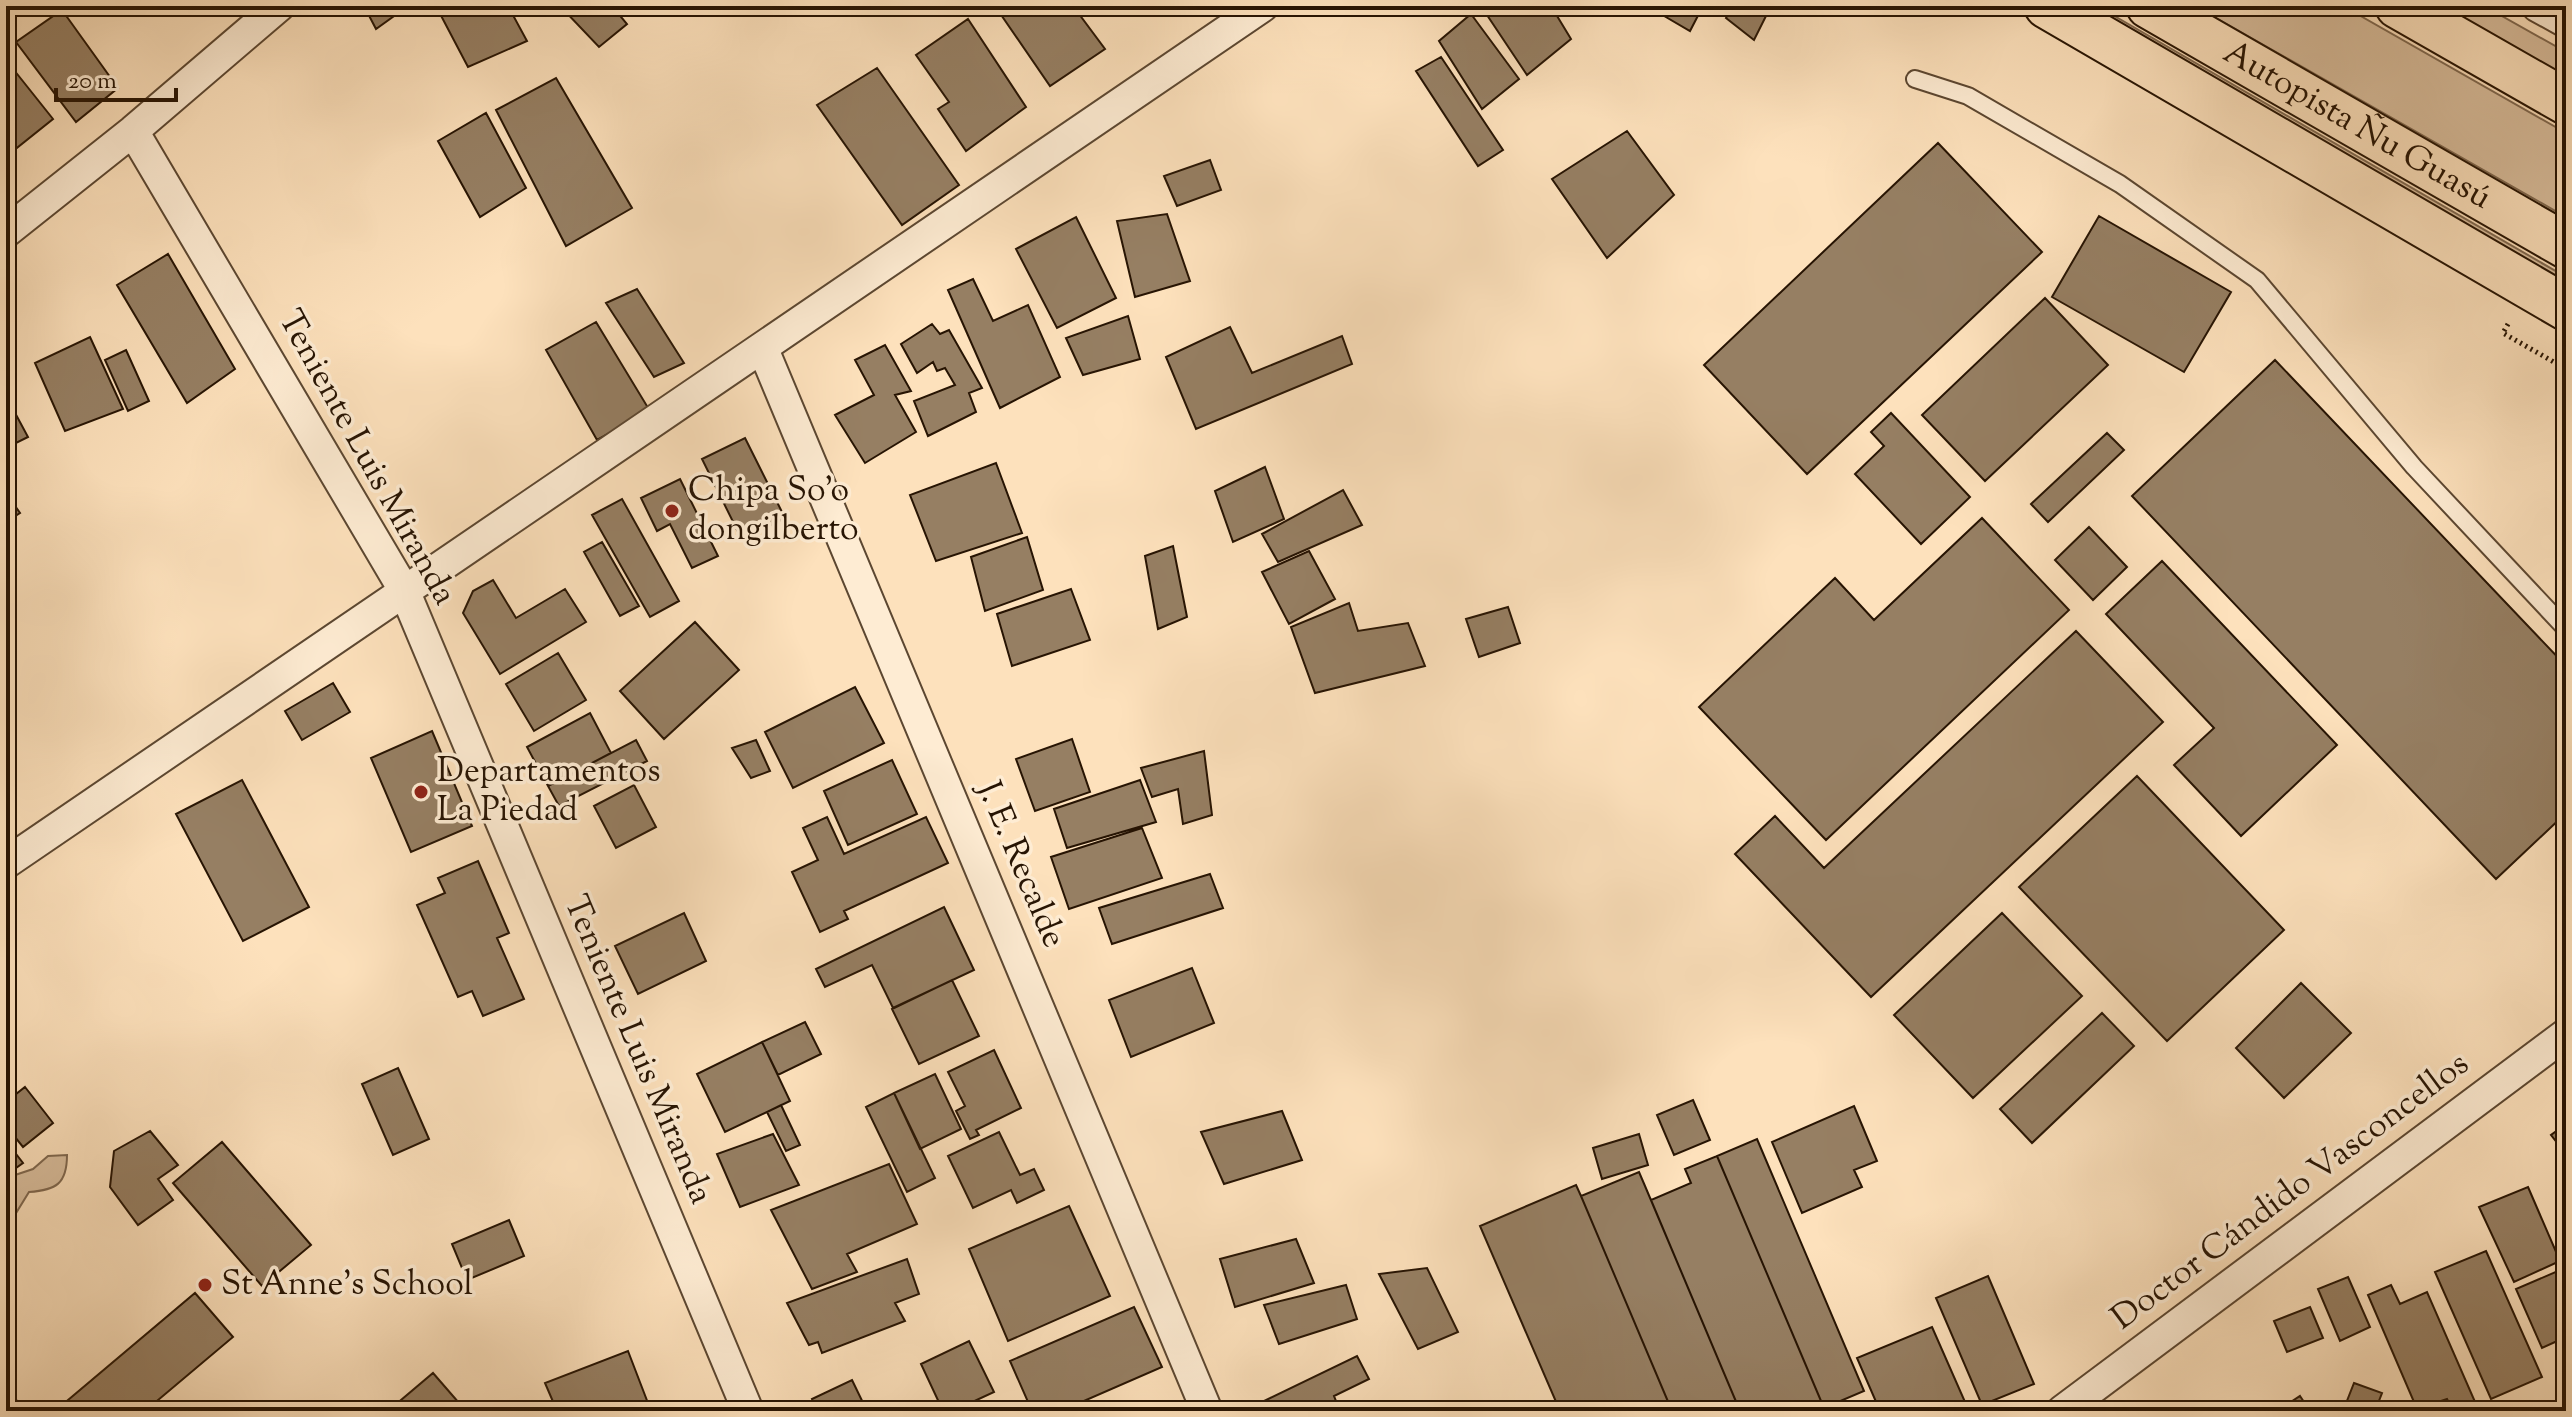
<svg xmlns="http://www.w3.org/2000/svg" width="2572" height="1417" font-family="'Sorts Mill Goudy',serif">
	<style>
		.green { fill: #d9be9d; stroke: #806950; stroke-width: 2 }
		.building { fill: #967f63; stroke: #271403; stroke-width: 2 }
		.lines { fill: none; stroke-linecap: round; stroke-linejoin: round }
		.lane-casing { stroke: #5c4731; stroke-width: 20 }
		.street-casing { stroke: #5c4731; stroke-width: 34 }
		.highway-casing { stroke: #271403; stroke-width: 48 }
		.path { stroke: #271403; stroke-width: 5; stroke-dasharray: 2 4; stroke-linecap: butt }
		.lane { stroke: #feecd3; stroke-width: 16 }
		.street { stroke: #feecd3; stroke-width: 30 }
		.highway { stroke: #fde1bc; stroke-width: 44 }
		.poi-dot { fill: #8f2418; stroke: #feecd3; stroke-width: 3 }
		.labels { text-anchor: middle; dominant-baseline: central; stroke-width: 7; stroke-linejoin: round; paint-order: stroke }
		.street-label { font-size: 34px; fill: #271403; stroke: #feecd3 }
		.poi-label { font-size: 34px; fill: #271403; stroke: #feecd3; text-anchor: start }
	</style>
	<rect width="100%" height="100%" fill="#fde1bc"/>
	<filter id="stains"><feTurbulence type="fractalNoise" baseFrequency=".0025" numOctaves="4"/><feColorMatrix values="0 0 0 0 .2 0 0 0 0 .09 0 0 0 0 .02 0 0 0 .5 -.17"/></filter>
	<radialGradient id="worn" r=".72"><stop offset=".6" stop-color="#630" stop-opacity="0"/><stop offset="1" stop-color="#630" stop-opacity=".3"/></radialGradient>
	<path class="green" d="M2072,6H2097L2566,277V295Z
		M2195,6H2343L2566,133V217Z
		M2438,6H2484L2566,52V80Z
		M67,1155C67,1184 56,1190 29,1192L13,1218L6,1219V1178L33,1169L48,1156Z"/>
	<path class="building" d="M364,6H408L376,29Z
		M442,6H508L527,41L468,67L437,8Z
		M560,6H612L627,24L599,47Z
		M995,6H1073L1105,49L1050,86Z
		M1481,6H1551L1571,39L1527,75Z
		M1663,6H1703L1690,31L1659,13Z
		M1733,6H1771L1754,40L1726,18Z
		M62,10L118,88L76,122L16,42Z
		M1471,14L1519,79L1482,109L1439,41Z
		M968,19L1026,107L966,151L938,109L949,102L916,55Z
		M1441,57L1503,150L1478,166L1416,71Z
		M6,60L53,119L13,151L6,142Z
		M877,68L959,185L902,225L817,105Z
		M556,78L632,208L566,246L496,110Z
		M486,113L526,188L480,217L438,141Z
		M1627,131L1674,195L1607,258L1552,179Z
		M1938,143L2042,252L1807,474L1704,365Z
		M1210,160L1221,190L1177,206L1164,176Z
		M1167,214L1190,281L1135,297L1117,221Z
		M2099,216L2231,292L2184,372L2052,297Z
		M1076,217L1116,298L1057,328L1016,249Z
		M168,254L235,369L187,403L117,285Z
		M973,279L993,321L1028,305L1060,377L1000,408L948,290Z
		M637,289L684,363L654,377L606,303Z
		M2045,298L2108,365L1985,481L1922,415Z
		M1128,316L1140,359L1083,375L1066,338Z
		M596,322L650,411L597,440L546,350Z
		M932,324L940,334L949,330L982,388L969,393L976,412L928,436L914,401L955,385L945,368L937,371L933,362L917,373L901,344Z
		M1230,327L1252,373L1342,336L1352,364L1196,429L1166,357Z
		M90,337L123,409L65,431L35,363Z
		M885,345L911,391L895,395L916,432L865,463L835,415L874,395L855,360Z
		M126,350L149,401L128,411L105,360Z
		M2275,360L2566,666V813L2496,879L2132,496Z
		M6,396L28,437L6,448Z
		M1891,413L1970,497L1921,544L1855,474L1884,446L1871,432Z
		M2107,433L2124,450L2048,522L2031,504Z
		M745,438L785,518L742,540L702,459Z
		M996,463L1022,533L936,561L910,495Z
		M1265,467L1284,519L1233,542L1215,491Z
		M680,479L718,556L692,568L670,524L657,531L641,498Z
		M1343,490L1362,525L1278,562L1262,534Z
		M6,493L20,513L6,522Z
		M622,499L679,601L650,617L592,515Z
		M1982,518L2069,610L1826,840L1699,707L1835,578L1874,620Z
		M2089,527L2127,567L2093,600L2055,560Z
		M1027,537L1043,590L985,611L971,557Z
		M602,542L639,606L620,616L584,552Z
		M1173,546L1187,617L1158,629L1145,556Z
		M1309,551L1335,599L1289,624L1262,572Z
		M2162,561L2337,745L2241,836L2174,765L2214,728L2106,614Z
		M493,580L516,618L565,589L586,622L500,674L463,613L473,591Z
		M1071,589L1090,640L1012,666L997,614Z
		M1349,603L1358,631L1408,623L1425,666L1315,693L1291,627Z
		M1508,607L1520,643L1479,657L1466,619Z
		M695,622L739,670L664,739L620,691Z
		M2076,631L2163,722L1871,997L1735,854L1775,816L1824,868Z
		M558,653L586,700L534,731L506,684Z
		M333,683L350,712L302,740L285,711Z
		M855,687L884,743L793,788L765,732Z
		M590,713L611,753L548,786L527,747Z
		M432,731L472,826L411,852L371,758Z
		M1072,739L1090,792L1035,811L1016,759Z
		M636,740L647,761L559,806L548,786Z
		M756,740L770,771L751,778L732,748Z
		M1204,751L1212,815L1183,824L1178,789L1152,797L1141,768Z
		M892,760L917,814L848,845L824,791Z
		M2137,776L2284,930L2167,1041L2019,887Z
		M242,780L309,907L243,941L176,814Z
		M1140,780L1156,822L1067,848L1054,809Z
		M634,785L656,827L616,848L594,806Z
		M827,817L844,854L926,817L948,863L844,911L848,919L820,932L792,872L818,860L803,828Z
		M1142,828L1162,878L1069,909L1051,857Z
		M478,861L509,933L497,938L524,999L483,1016L472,991L458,997L417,905L445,893L438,878Z
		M1210,874L1223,908L1112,944L1099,908Z
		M944,907L974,970L893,1008L872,965L825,987L816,969Z
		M684,913L706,961L638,994L615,946Z
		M2002,913L2082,996L1973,1098L1894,1015Z
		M1192,968L1214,1023L1131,1057L1109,1000Z
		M952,980L979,1036L919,1064L892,1009Z
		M2301,983L2351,1033L2284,1098L2236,1048Z
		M2102,1013L2134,1046L2032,1143L2000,1109Z
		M805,1022L821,1054L778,1075L762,1042Z
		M762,1042L790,1101L725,1132L697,1074Z
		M994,1050L1021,1108L976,1130L979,1135L970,1139L956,1111L965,1106L948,1072Z
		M398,1068L429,1139L393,1155L362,1084Z
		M935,1074L961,1129L920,1149L894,1093Z
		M25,1087L53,1123L23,1147L6,1126V1102Z
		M894,1093L935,1178L907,1192L866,1107Z
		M1693,1100L1710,1140L1674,1155L1657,1115Z
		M781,1105L800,1145L786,1151L767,1112Z
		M1854,1106L1877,1161L1854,1170L1862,1187L1802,1213L1772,1142Z
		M1282,1111L1302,1160L1224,1184L1201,1132Z
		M2566,1124V1154L2551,1135Z
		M150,1131L178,1165L158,1179L173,1200L138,1225L110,1187L114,1151Z
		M999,1132L1020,1175L1034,1169L1044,1190L1017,1203L1011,1190L973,1208L948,1156Z
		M773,1134L799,1185L740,1207L717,1154Z
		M1639,1134L1648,1165L1602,1179L1593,1148Z
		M1757,1139L1864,1391L1824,1408L1717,1156Z
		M6,1141L23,1163L6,1175Z
		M222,1142L311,1245L262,1286L173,1183Z
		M1717,1156L1824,1408L1816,1411H1740L1651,1200L1691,1183L1685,1169Z
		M889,1164L917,1224L847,1254L857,1272L812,1289L771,1210Z
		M1639,1172L1645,1186L1740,1411H1672L1581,1196Z
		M1576,1185L1581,1196L1672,1411H1560L1480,1226Z
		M2528,1187L2560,1261L2514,1282L2479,1207Z
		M1069,1206L1110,1296L1008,1341L969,1249Z
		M509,1220L524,1256L467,1280L452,1244Z
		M1296,1239L1314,1283L1235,1307L1220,1259Z
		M2486,1251L2542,1377L2491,1399L2435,1272Z
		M907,1259L919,1294L895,1303L905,1321L822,1353L818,1342L809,1345L787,1303Z
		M1427,1268L1458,1332L1418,1349L1379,1274Z
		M2565,1268L2566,1337L2542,1348L2516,1289Z
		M1988,1276L2034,1384L1982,1405L1936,1298Z
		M2348,1277L2370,1327L2340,1341L2318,1289Z
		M1346,1285L1357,1319L1279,1344L1264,1305Z
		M2391,1285L2400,1304L2427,1292L2479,1411H2453L2447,1399L2417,1409L2368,1295Z
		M195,1293L233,1337L145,1411H55Z
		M1134,1307L1162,1367L1061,1411H1032L1010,1361Z
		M2310,1307L2323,1338L2287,1352L2274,1321Z
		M1932,1327L1969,1411H1880L1857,1358Z
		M969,1341L994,1392L953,1411H943L921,1364Z
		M628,1351L651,1411H557L545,1383Z
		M1357,1356L1369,1379L1334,1396L1340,1411H1267L1262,1402Z
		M433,1373L466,1411H388Z
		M852,1380L867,1411H818L812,1399Z
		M2354,1383L2382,1393L2375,1411H2343Z
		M11,1394L24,1409L22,1411H6V1398Z
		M2300,1396L2310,1411H2277Z"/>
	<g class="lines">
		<g class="lane-casing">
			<path id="lane" d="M1915,79L1968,96L2120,184L2257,280L2414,467L2566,629"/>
		</g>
		<g class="street-casing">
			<path id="street" d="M2537,6L2566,22
				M133,131L404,590L748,1411
				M6,232L133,131L279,6
				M763,349L1207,1411
				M6,863L1263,6
				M2062,1411L2566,1034"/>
		</g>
		<g class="highway-casing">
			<g id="highway">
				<path d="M2047,6L2566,308"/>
				<path id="s1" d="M2149,6L2566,246"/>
				<path d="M2398,6L2566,102"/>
			</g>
		</g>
		<path class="path" d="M2508,324L2503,333L2566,369"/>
		<use href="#lane" class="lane"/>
		<use href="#street" class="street"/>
		<use href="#highway" class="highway"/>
	</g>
	<g class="poi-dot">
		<circle cx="672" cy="511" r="8"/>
		<circle cx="421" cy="792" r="8"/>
		<circle cx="205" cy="1285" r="8"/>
	</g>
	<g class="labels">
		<g class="street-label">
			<text stroke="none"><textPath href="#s1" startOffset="240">Autopista Ñu Guasú</textPath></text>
			<text transform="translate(366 458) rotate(61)">Teniente Luis Miranda</text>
			<text transform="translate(1020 865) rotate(67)">J. E. Recalde</text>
			<text transform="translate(637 1050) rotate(67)">Teniente Luis Miranda</text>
			<text transform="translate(2291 1192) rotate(-37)">Doctor Cándido Vasconcellos</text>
		</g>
		<g class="poi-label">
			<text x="688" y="491">Chipa So'o<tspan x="688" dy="39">dongilberto</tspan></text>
			<text x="437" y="772">Departamentos<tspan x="437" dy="39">La Piedad</tspan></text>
			<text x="221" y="1285">St Anne's School</text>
		</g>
	</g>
	<rect width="2572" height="1417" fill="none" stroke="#fde1bc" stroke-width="32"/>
	<rect x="8" y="8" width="2556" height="1401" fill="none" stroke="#271403" stroke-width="4"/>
	<rect x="16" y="16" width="2540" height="1385" fill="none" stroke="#271403" stroke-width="2"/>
	<path d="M56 88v12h120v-12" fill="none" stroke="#271403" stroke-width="4"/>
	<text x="68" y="88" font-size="24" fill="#271403" stroke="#feecd3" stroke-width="6" paint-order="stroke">20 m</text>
	<rect width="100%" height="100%" filter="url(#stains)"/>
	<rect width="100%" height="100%" fill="url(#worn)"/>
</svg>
